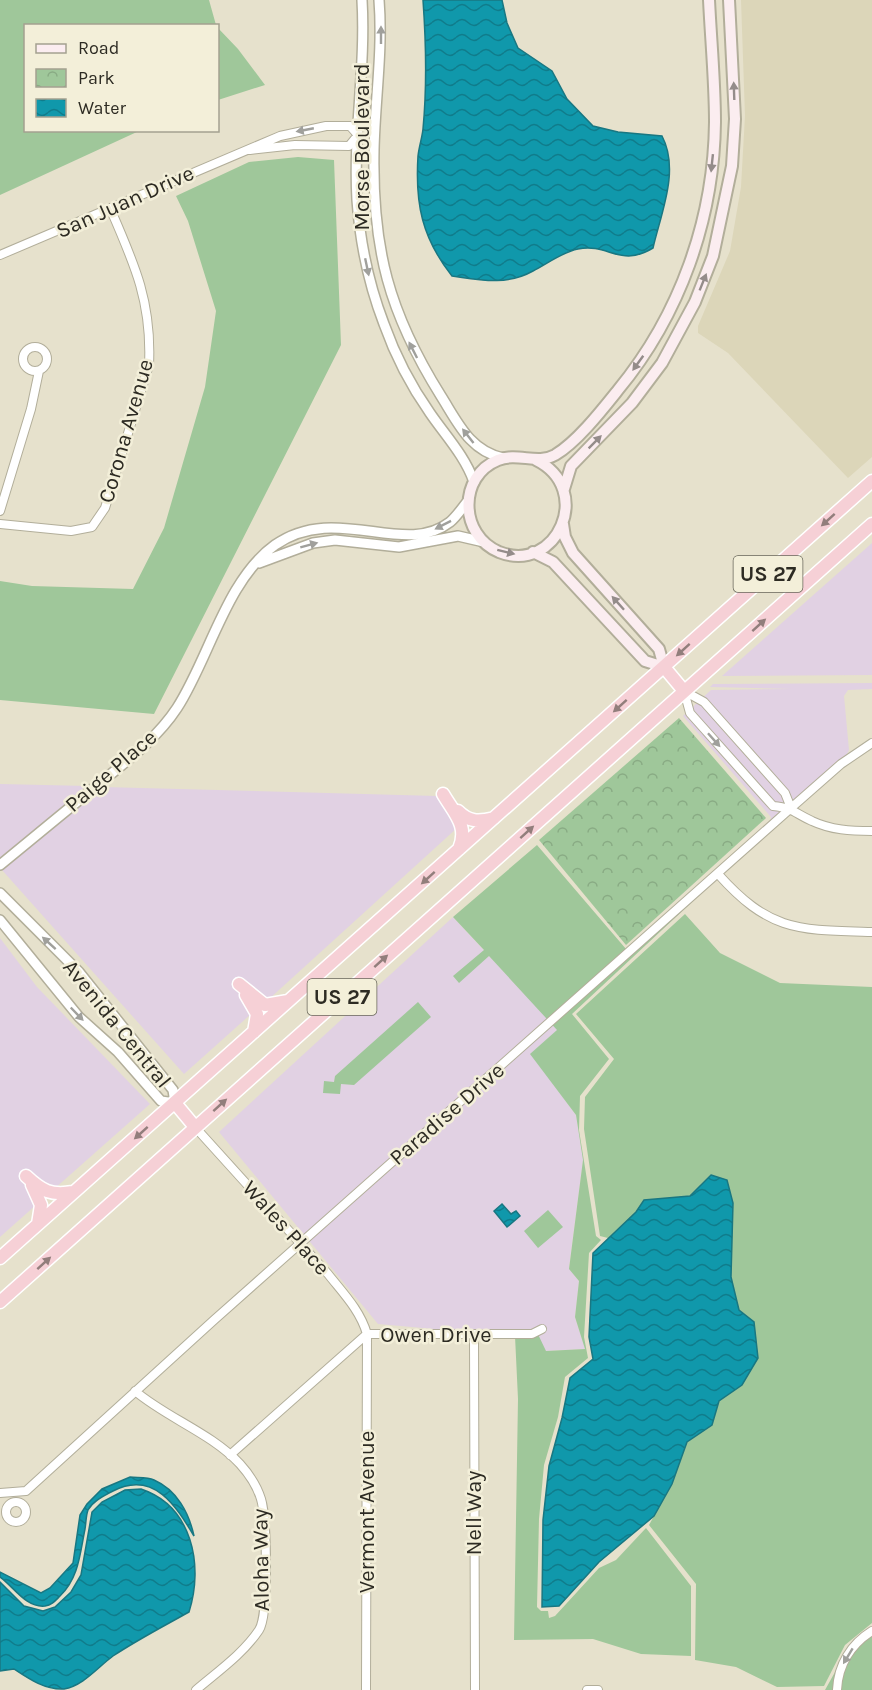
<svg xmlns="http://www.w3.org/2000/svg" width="872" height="1690" font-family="Karla,sans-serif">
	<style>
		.commercial { fill: #e1d1e3 }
		.built { fill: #dcd6b9 }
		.grass { fill: #9fc79a }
		.park { fill: url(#park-crowns) }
		.water { fill: url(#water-waves); stroke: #197782; stroke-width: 1.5 }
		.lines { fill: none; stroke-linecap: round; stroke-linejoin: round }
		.minor-casing { stroke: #b2ae9a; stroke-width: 10 }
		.tertiary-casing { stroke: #b2ae9a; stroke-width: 12 }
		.secondary-casing { stroke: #b2ae9a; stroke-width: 14 }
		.trunk-casing { stroke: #fff; stroke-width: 15 }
		.minor { stroke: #fff; stroke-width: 8 }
		.tertiary { stroke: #fff; stroke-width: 9 }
		.secondary { stroke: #fbedf0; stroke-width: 10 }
		.trunk { stroke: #f6d0d6; stroke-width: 12 }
		.oneway { fill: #a0a09c }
		.oneway2 { fill: #948c8a }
		.oneway3 { fill: #927e7c }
		.labels { text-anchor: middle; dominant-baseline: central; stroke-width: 5; stroke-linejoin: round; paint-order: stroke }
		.shield { fill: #f3efd9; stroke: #68665a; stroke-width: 1.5 }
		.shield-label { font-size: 21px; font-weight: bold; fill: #2d2b23 }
		.street-label { font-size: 22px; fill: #2d2b23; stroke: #f3efd9 }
	</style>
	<defs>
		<pattern id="park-crowns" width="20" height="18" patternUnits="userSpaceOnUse" patternTransform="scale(1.5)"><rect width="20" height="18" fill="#9fc79a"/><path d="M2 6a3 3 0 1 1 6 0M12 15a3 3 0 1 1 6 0" fill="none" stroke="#89ab84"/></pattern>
		<pattern id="water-waves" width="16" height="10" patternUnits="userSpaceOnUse" patternTransform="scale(1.5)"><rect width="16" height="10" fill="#1098ab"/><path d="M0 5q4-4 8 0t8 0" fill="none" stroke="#107c8b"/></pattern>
	</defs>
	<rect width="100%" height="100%" fill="#e6e1cc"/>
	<path class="commercial" d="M872,543V675L722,676Z
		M872,683V689L848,690L844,696L849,750L843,762L752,846L748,841L770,821L771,817L683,716L711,690L792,689L710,687L713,684Z
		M0,784L88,786L0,858Z
		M103,787L437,796L457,828L268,1000L241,977L232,982L251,1014L184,1074L2,870Z
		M453,917L558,1030L531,1054L576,1115L583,1160L569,1268L579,1281L575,1317L585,1349L546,1351L539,1342L514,1336L378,1324L219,1132Z
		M0,938L37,987L150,1104L53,1190L28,1170L19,1175L36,1205L0,1237Z"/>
	<path class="built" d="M741,0H872V457L848,478L728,353L698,333V326L730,251L741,187L745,116Z"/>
	<path class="grass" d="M0,0H209L216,25L26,26V130L139,131L0,195Z
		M218,28L238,49L265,85L218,100Z
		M298,157L334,160L341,345L154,714L0,700V581L32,586L133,589L164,528L205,387L216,311L188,221L176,196L249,162Z
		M748,841L752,846L572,1014L609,1059L580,1096L579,1130L596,1236L601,1240L589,1253L584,1337L588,1358L565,1377L558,1417L544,1465L539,1519L537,1607L541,1611H548L549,1618L555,1616L599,1568L616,1560L646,1528L691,1586V1656L641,1654L593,1639L514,1640L518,1399L515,1336L536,1330L546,1351L585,1349L575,1317L579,1281L569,1269L583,1160L576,1115L530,1054L557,1030L489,956L459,983L453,976L484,950L453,917L537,845L626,949Z
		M685,914L720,953L780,983L872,987V1623L845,1645L824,1686L777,1687L736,1667L695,1660L696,1584L649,1525L672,1484L687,1442L712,1425L719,1401L624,1242L600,1236L584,1129L585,1097L614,1059L576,1014Z
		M418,1002L431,1017L354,1085L341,1084L340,1094L323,1093L324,1081L334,1082L335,1076Z
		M548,1210L563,1227L538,1248L524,1231Z
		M872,1628V1690H825L849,1647Z"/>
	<path class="park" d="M679,718L766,818L626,945L539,840Z"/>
	<path class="water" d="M423,0H502L507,23L518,48L552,71L567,99L593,126L618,132L662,136C680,170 661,213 653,248C620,268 609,243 578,249C562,252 547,264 533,271C506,286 480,280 452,276C422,238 415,204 418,156C419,147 422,138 423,129C427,87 426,42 423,0Z
		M711,1175L727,1180L733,1203L731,1277L739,1310L754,1322L758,1358L742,1385L719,1401L712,1425L687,1442L672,1484L654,1516L599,1562L559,1606L542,1607L543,1520L549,1466L562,1418L570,1378L593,1359L589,1337L593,1253L636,1212L644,1200L690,1196Z
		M502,1204L511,1214L516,1211L520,1216L507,1227L494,1211Z
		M130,1477C137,1478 147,1477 154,1480C177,1490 189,1513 194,1536C176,1506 154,1470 113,1491C104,1496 93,1501 88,1510C86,1515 86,1523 85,1529C80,1553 79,1578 60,1596C55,1601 52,1605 45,1606C26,1608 14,1587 0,1577V1572L41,1593L50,1588L73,1563L80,1515L87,1504L102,1489Z
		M141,1489C192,1506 204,1565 189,1612C164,1626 137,1640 113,1656C98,1667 83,1686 64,1689C45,1690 29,1679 14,1669L0,1671V1582L24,1606L43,1611L55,1607L71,1592L81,1575L92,1512L102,1502L125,1490Z"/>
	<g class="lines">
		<g class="minor-casing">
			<path id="minor" d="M0,255L280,136L326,126H350L358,135L349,146L295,145L250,150
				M23 359a12 12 0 1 1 24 0a12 12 0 1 1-24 0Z
				M0,511L31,409L39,371
				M0,524L71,531L92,527L105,508L149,365C152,303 135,265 110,208
				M684,691L690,713L773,806C794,808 794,813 812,821C831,830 851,831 872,831
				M684,691L704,702L785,793L791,808
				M718,874C770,932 798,930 872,932
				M195,1127L328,1274C343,1293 360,1310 367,1334L366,1690
				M474,1336L475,1690
				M135,1391C167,1418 211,1433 240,1464C249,1474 257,1486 261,1499C267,1518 269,1615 259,1630C243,1654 217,1672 196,1690
				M230,1455L367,1334H532L542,1329
				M0,1493L26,1491L214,1320L791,808L841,764L872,743
				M6 1512a10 10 0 1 1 20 0a10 10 0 1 1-20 0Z
				M587,1690H598
				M837,1690C838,1665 851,1644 872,1631"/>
		</g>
		<g class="tertiary-casing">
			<path id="tertiary" d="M362,0C366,67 353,134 357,200C360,242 369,285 384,324C395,355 411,386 430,413C445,435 465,456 474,482
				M379,0C383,51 375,100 374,150C372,249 389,313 441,396C458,423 470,451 503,458
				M259,563L313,543L335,540L399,547L458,536L484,542
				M0,865C32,839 63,813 95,787C124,763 156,740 177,708C209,659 226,580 275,545C336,502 404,558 450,522C457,516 462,508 468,501
				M0,893L79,972L173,1090L175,1103L161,1101L118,1052L79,1017L0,920"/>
		</g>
		<g class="secondary-casing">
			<path id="secondary" d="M536,460C595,489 557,575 499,552C459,535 458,476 498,460C518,452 537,465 555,455C577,442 602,410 618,390C680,315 714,219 715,122C715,82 711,41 709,0
				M564,489L571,466L632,403L662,363L695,302L713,256L732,166L735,119L729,0
				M563,524L565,537L573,553L659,649L664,667
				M533,552L553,562L645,661L664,667"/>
		</g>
		<g class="trunk-casing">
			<path id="trunk" d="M664,667L684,691
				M443,794C454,813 469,826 459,849
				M458,811C469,822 478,822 494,818
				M239,984L265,1005L288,1001
				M246,995L257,1014L254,1032
				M175,1103L195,1127
				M26,1176C42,1191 51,1196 73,1192
				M32,1185L41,1205L38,1224
				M0,1258L872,481
				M0,1302L872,524"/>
		</g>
		<use href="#minor" class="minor"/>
		<use href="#tertiary" class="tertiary"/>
		<use href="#secondary" class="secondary"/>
		<use href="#trunk" class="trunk"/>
	</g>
	<defs><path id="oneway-solid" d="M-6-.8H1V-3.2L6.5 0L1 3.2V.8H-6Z" transform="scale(1.5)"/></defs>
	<g class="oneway">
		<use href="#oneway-solid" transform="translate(381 35) rotate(-90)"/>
		<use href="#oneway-solid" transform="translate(305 130) rotate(169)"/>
		<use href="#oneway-solid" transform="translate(367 267) rotate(78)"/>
		<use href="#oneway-solid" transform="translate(413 350) rotate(-117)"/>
		<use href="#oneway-solid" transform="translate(468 436) rotate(-128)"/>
		<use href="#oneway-solid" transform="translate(443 525) rotate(153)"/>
		<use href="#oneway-solid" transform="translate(309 545) rotate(-15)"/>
		<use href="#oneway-solid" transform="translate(714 740) rotate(48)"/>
		<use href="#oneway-solid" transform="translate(49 943) rotate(-138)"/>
		<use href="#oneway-solid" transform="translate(77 1014) rotate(46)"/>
		<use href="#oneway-solid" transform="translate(848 1656) rotate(121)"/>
	</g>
	<g class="oneway2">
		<use href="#oneway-solid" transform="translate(734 91) rotate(-92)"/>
		<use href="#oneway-solid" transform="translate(712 163) rotate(96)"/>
		<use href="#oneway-solid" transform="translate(703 282) rotate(-68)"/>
		<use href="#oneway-solid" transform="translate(638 363) rotate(126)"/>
		<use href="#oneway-solid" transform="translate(595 442) rotate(-45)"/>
		<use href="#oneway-solid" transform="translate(506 552) rotate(14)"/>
		<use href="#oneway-solid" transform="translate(618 603) rotate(-132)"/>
	</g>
	<g class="oneway3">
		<use href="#oneway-solid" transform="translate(828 520) rotate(138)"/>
		<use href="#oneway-solid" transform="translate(759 625) rotate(-42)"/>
		<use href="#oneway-solid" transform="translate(683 650) rotate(138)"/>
		<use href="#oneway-solid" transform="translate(620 706) rotate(138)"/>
		<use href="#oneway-solid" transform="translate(527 832) rotate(-42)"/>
		<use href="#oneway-solid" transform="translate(428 878) rotate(138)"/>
		<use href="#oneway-solid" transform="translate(381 961) rotate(-42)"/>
		<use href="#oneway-solid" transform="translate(220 1105) rotate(-42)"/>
		<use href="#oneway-solid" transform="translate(141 1133) rotate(138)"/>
		<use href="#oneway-solid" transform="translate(44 1263) rotate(-42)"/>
	</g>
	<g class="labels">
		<g class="shield">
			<rect x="733.5" y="556" width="69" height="36" rx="4.5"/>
			<rect x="307.5" y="979" width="69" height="36" rx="4.5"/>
		</g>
		<g class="shield-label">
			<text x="768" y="574">US 27</text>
			<text x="342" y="997">US 27</text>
		</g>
		<g class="street-label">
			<text transform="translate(362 147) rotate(-90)">Morse Boulevard</text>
			<text transform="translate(125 202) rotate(-24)">San Juan Drive</text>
			<text transform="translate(126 431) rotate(-74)">Corona Avenue</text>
			<text transform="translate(111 771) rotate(-41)">Paige Place</text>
			<text transform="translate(117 1024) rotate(51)">Avenida Central</text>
			<text transform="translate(447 1114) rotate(-41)">Paradise Drive</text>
			<text transform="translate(286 1228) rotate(48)">Wales Place</text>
			<text x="436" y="1335">Owen Drive</text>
			<text transform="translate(367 1512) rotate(-90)">Vermont Avenue</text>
			<text transform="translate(474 1513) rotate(-90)">Nell Way</text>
			<text transform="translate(261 1560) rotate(-91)">Aloha Way</text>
		</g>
	</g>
	<rect x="24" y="24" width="195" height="108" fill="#f3efd9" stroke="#a4a190" stroke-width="1.5"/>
	<rect x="36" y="44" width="30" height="9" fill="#fbedf0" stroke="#a4a190" stroke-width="1.5"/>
	<text x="78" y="54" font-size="18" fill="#2d2b23">Road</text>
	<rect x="36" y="69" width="30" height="18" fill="url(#park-crowns)" stroke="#a4a190" stroke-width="1.5"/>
	<text x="78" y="84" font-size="18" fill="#2d2b23">Park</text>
	<rect x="36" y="99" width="30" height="18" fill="url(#water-waves)" stroke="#a4a190" stroke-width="1.5"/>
	<text x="78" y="114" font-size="18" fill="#2d2b23">Water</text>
</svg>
